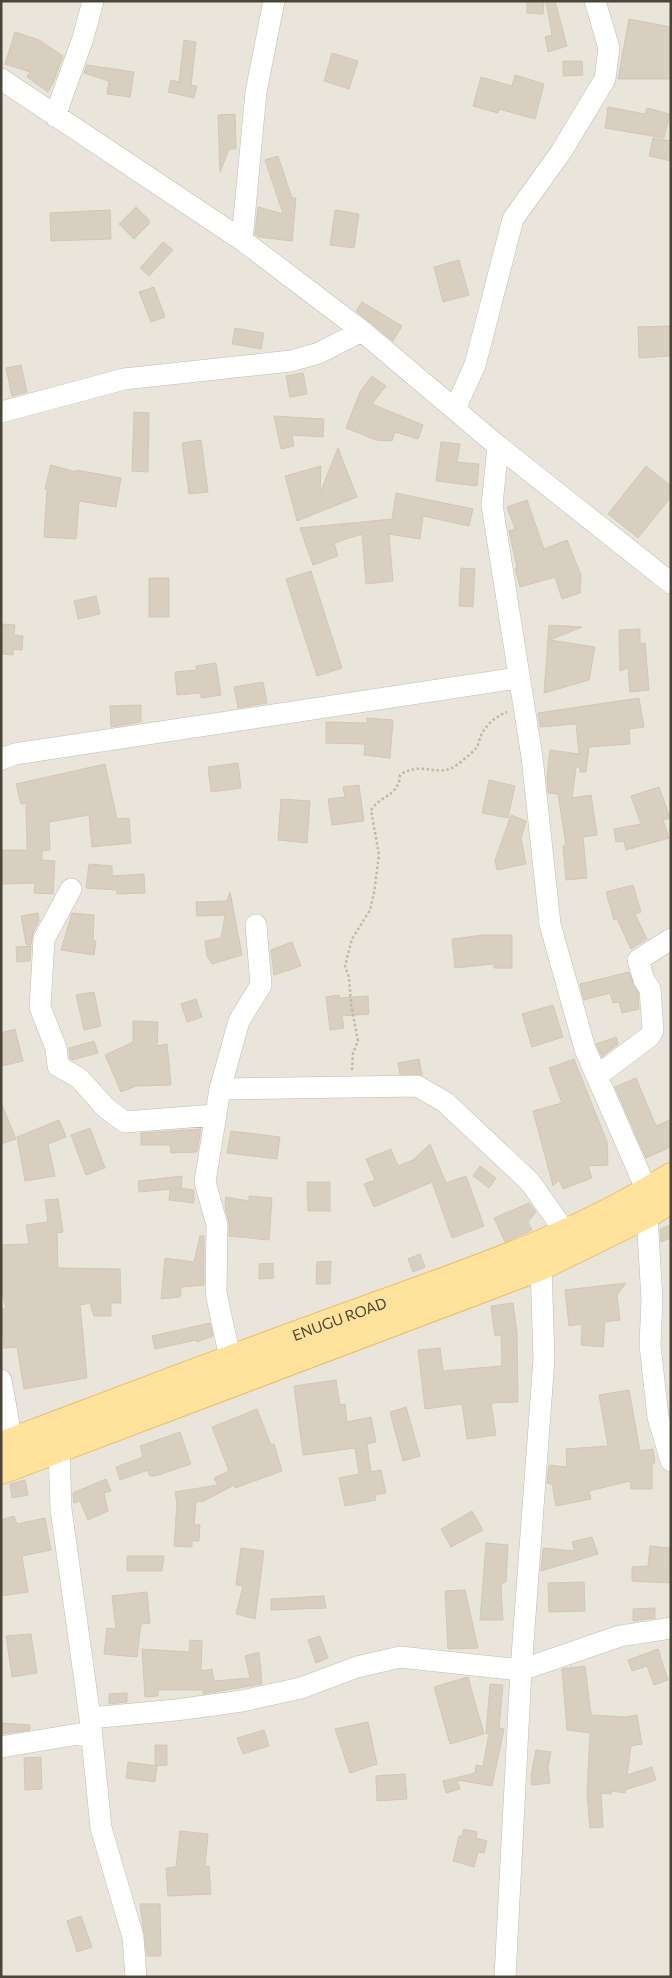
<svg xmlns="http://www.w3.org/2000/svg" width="672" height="1978" font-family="Commissioner,sans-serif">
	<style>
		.residential { fill: #eae5da }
		.building { fill: #d8cfc1; stroke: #d3c7b4 }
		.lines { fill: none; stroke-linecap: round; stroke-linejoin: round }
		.minor-casing { stroke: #c2bbae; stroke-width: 22 }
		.major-casing { stroke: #e6c16a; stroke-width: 28 }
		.path { stroke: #c4b79f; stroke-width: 2.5; stroke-dasharray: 2.5 2.5; stroke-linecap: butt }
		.minor { stroke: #fff; stroke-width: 21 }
		.major { stroke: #ffe39c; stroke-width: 26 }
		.labels { text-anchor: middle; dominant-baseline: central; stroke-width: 4.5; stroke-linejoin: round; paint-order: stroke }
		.street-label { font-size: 15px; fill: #4b4439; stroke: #fff }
	</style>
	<rect width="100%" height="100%" fill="#f6f3ec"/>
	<path class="residential" d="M1,1H671V1977H1Z"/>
	<path class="building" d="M527,1H544L543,14L527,13Z
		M546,1H555L567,46L548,52L545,37L552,35Z
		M629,19L671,27V79H618Z
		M15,32L39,40L63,56L53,83L48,92L27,77L30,72L5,64Z
		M184,40L196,42L191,85L197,86L194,98L168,92L171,80L179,82Z
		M332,53L358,61L349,89L324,81Z
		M563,61H582L583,75L563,76Z
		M87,65L134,72L130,97L107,94L109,81L84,73Z
		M515,75L544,84L535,119L499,109L498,113L473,106L481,77L512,86Z
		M608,107L645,114L647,108L670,114L664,138L605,128Z
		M235,114L236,149H229L220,172L218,115Z
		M653,138L671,141V161L649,156Z
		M278,156L292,198H296L292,241L259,237L255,234L258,207L283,214L265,160Z
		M136,207L149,220V224L134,239L119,224Z
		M110,210L111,239L51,241L50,213Z
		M335,210L359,214L354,248L330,245Z
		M163,242L173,250L149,276L140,268Z
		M459,260L469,295L443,302L434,267Z
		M154,287L165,317L151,322L139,292Z
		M362,302L402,326L393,341L356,311Z
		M671,326V356L639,358L638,327Z
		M235,328L264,333L261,349L232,344Z
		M21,365L27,392L12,396L6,368Z
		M303,373L307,394L290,397L286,376Z
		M372,376L386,386L372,404L423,425L418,439L395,432L392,441L376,440L346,428L360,392Z
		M134,412L149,413L148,472L132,471Z
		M274,416L324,419L323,437L292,435L294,446L281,449Z
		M201,440L208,492L189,494L182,443Z
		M441,442L460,444L457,462L479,464L477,486L436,481Z
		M338,448L357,497L297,521L285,476L321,466L320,493Z
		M51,465L76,472V470L121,478L116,507L79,501L76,539L44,537L47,489H45Z
		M646,466L671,486V497L638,538L608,514Z
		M396,493L473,509L469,526L423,516L420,539L389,534L393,581L366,584L362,534L334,543L338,556L313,565L300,528L392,519Z
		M527,500L544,549L567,540L581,575L580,593L562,599L555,577L520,587L515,569L517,568L509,531L515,529L507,507Z
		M461,568L475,569L473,607L459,606Z
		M311,571L342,668L317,676L286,579Z
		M149,578H169V617H149Z
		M96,596L100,614L78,619L74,601Z
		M1,624L15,625L14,635L23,636L22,650L13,649V655L1,654Z
		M549,625L582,627L550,640L595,647L589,680L544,693Z
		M640,629V644L645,643L649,690L630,692L628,668L620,671L619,630Z
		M216,663L221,695L201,698V693L177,695L175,672L197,670L196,666Z
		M263,682L267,703L238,708L234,687Z
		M639,698L644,727L629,729L630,744L589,747L586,772H580V767H576L572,798L591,795L597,835L583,837L587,878L566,880L563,846L566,845L558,794L548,793L547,776L550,750L579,754L576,724L540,727L538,713Z
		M141,705V722L111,727L110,706Z
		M367,718L393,720L390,758L364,755L365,744L326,743V722L367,723Z
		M238,763L241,788L211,792L208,767Z
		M105,764L117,819L129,818L131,843L92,847L89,815L49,822L50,850L42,851V860L55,861L53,894L34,893L35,883L1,884V850H27L26,803L21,804L16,784Z
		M489,780L515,786L508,818L482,813Z
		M359,785L364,821L332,825L328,799L345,797L343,787Z
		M659,787L670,818L663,820L669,838L626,850L624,841L616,842L614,829L641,824L631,796Z
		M281,799L310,801L307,843L278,840Z
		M511,815L526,821L521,838L526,864L497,870L495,860Z
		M89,864L112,866V876L144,874L145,893L117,894V890L86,888Z
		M633,885L641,912L635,914L647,939L631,949L617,919L614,920L606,892Z
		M230,892L242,955L212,964L207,956L205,941L221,938L225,915L197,916L196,902L227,901Z
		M38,913L39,921L33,933L31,945L26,944L21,916Z
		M72,913L94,915L93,941H96L94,955L61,950Z
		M484,935H512V968H494V964L455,968L452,939Z
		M292,942L301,966L274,975L271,950Z
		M31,946L30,961L17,962L16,947Z
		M629,972L638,993L639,1009L622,1013L619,1002L613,1003L610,993L584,1000L580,984Z
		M94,992L101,1026L84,1030L76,995Z
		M339,995L340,998L368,996L369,1014L342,1016L344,1028L330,1030L326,997Z
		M196,999L202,1017L187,1022L181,1004Z
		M553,1005L563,1037L532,1047L522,1014Z
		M133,1021L158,1022L157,1046L167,1044L171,1085L136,1086L121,1092L105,1055L133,1042Z
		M15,1029L23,1061L1,1066V1033Z
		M616,1037L618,1044L602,1057L596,1044Z
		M94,1041L98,1053L72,1060L70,1058L69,1048Z
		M419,1059L422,1075L400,1074L398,1063Z
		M574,1059L607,1142L608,1165L588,1166L592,1178L563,1189L559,1180L553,1186L533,1111L562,1103L549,1068Z
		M636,1078L656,1126L671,1119V1147L646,1158L615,1087Z
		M1,1102L16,1139L1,1144Z
		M59,1120L66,1137L48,1144L55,1176L25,1181L17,1137Z
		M90,1128L105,1168L86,1175L71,1135Z
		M201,1129L197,1152L171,1153L170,1145H141V1133Z
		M231,1131L280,1137L277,1159L227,1153Z
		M430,1144L446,1183L466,1176L484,1226L452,1238L432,1182L374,1207L364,1184L375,1180L366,1159L391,1149L398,1166L413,1160Z
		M480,1166L496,1178L489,1188L473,1176Z
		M182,1176L181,1188H179L194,1190V1203L169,1200L170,1189L139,1192L138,1181Z
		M307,1182H330V1211H308Z
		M249,1196L272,1198L269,1240L229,1236V1222L225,1206L226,1197L249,1201Z
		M58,1199L63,1232L57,1233L58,1268L120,1269L121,1303H111V1316H94L90,1303L80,1305L87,1378L24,1389L17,1347L4,1348L1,1309H6L1,1286V1245L29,1244L26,1225L48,1222L45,1200Z
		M529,1203L536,1212L528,1222L532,1230L505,1242L494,1218Z
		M671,1225V1238L661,1242L660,1229Z
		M200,1236H204V1285L181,1287L180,1297L161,1299L165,1258L194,1262Z
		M420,1254L425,1267L413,1272L408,1259Z
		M331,1261L330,1284H316L317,1262Z
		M273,1263L274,1278L259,1279V1264Z
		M626,1283L617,1295L620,1320L605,1322L603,1347L581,1345L582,1324L569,1326L565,1290Z
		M513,1303L517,1333L518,1402L491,1403L496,1435L467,1439L462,1404L425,1409L418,1350L440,1348L443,1371L502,1366L501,1335L495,1336L491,1306Z
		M210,1323L213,1336L197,1342L196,1340L155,1349L152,1336Z
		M336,1380L340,1405L345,1404L347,1422L371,1417L376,1442L367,1444L371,1472L381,1470L386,1493L375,1495L376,1500L345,1506L339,1478L359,1474L355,1448L303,1455L294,1386Z
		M629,1390L640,1451L653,1449L655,1463H652V1489H631L630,1481L589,1491L591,1499L556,1506L552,1484L547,1483L549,1465L567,1467L566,1449L608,1446L599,1395Z
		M406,1407L420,1456L403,1461L390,1412Z
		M257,1409L271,1445L274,1444L282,1471L235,1488L234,1485L204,1501L196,1502L194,1525H200L199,1541H192V1547L174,1546L177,1504L175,1492L218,1485L214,1478L229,1471L212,1427Z
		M180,1432L191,1464L155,1476H150L148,1470L120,1480L116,1467L143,1457L140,1446Z
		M106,1479L111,1491L104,1493L108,1511L88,1520L80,1501L74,1503L73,1493Z
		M25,1480L28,1495L12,1498L10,1484Z
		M472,1511L483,1530L451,1547L441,1529Z
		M14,1516L17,1524L45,1518L51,1550L22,1556L28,1592L1,1596V1520Z
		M592,1537L598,1554L541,1571L543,1548L575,1551L572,1542Z
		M486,1543L508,1545L506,1582L502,1583L501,1588L503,1620H480Z
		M650,1546L671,1548L670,1583L632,1581V1567L648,1566Z
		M241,1548L264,1551L255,1619L236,1614L243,1586L236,1585Z
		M127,1556H164L162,1571H127Z
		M584,1582L585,1611L549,1612L548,1583Z
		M465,1590L478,1648L448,1649L445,1591Z
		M147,1592L150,1623L141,1624L137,1657L104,1654L107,1628L116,1629L112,1596Z
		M324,1596L326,1608L271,1610V1599Z
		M655,1608V1618L633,1621V1609Z
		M31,1634L37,1673L12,1677L6,1636Z
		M320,1636L328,1658L316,1663L308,1640Z
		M190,1640L202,1641L201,1671L212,1669L214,1681L250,1678L245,1656L259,1652L262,1684L203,1694V1690H158V1696L145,1697L142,1649L189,1652Z
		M658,1649L668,1680L654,1685L647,1666L632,1671L628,1660Z
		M585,1666L591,1715L625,1717L637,1715L642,1744L631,1746L627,1775L652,1767L656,1780L625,1790V1793L612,1791L611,1794L601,1793L603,1827L590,1828L587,1793L590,1733L567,1730L562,1669Z
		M468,1677L484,1734L450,1744L434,1687Z
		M490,1684L503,1685L499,1728L504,1729L492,1786L457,1780L460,1789L446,1793L443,1781L475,1773L476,1765L483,1766L489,1733L486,1734Z
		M127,1693V1702L109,1704V1694Z
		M368,1722L377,1764L350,1773L335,1729Z
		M1,1723L30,1725V1730L1,1734Z
		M264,1730L269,1746L243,1754L237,1738Z
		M155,1745H167V1765L155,1766Z
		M536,1750L551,1752L548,1767L550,1783L532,1785L531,1775Z
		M41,1757L42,1789L25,1790L24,1758Z
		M128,1762L157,1766L155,1782L126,1778Z
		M405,1774L407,1799L377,1801L376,1776Z
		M464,1829L477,1832L476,1838L487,1841L484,1853L478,1852L474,1867L453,1861L459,1836H462Z
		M180,1831L208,1834L205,1866H209L211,1894L168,1896L166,1868L176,1867Z
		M140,1904H160L161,1956H147Z
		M81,1916L92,1947L77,1952L67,1921Z"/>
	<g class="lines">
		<g class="minor-casing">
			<path id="minor" d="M1,79L242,240L362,331L498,446L671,583
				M55,116L83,38L93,1
				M242,240L256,92L274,1
				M455,409L475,365L513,219L561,152L605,79L609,48L595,1
				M1,412L124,379L291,361L319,353L362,331
				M498,446L492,505L532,757L550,924L585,1049L647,1191
				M1,759L15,754L518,678
				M71,889L44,939L40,1007L56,1048L58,1066L79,1078L106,1108L125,1122L215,1115
				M597,1076L650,1036L653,1030L650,989L644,980L638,960L671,939
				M220,1089L239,1021L261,985L256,925
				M647,1215L652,1300L650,1345L658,1417L671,1461
				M230,1358L216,1293L217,1225L205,1182L220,1089L417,1086L445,1102L530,1182L566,1233
				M1,1380L12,1441
				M59,1449L61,1509L90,1718L101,1828L133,1937L136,1977
				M90,1718L176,1710L242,1701L301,1688L357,1667L400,1657L521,1670L620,1636L671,1628
				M1,1747L91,1732
				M505,1977L521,1670L544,1359L541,1267"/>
		</g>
		<g class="major-casing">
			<g id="major">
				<path id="s1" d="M1,1445C118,1401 235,1356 352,1314C463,1273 570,1240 671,1176"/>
				<path d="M1,1471L541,1267L647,1215L671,1200"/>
			</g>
		</g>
		<path class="path" d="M352,1070L353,1053L358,1041L351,1004L349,977L345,966L352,939L370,910L374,893L379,855L371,810C381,795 399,796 400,775C421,761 434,776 452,768C458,765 471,754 476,748C478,746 479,741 480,738C485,725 495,717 507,712"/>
		<use href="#minor" class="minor"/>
		<use href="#major" class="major"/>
	</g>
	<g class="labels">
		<g class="street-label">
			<text stroke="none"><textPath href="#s1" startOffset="361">ENUGU ROAD</textPath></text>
		</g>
	</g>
	<rect width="672" height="1978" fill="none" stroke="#4b4439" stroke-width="5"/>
</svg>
